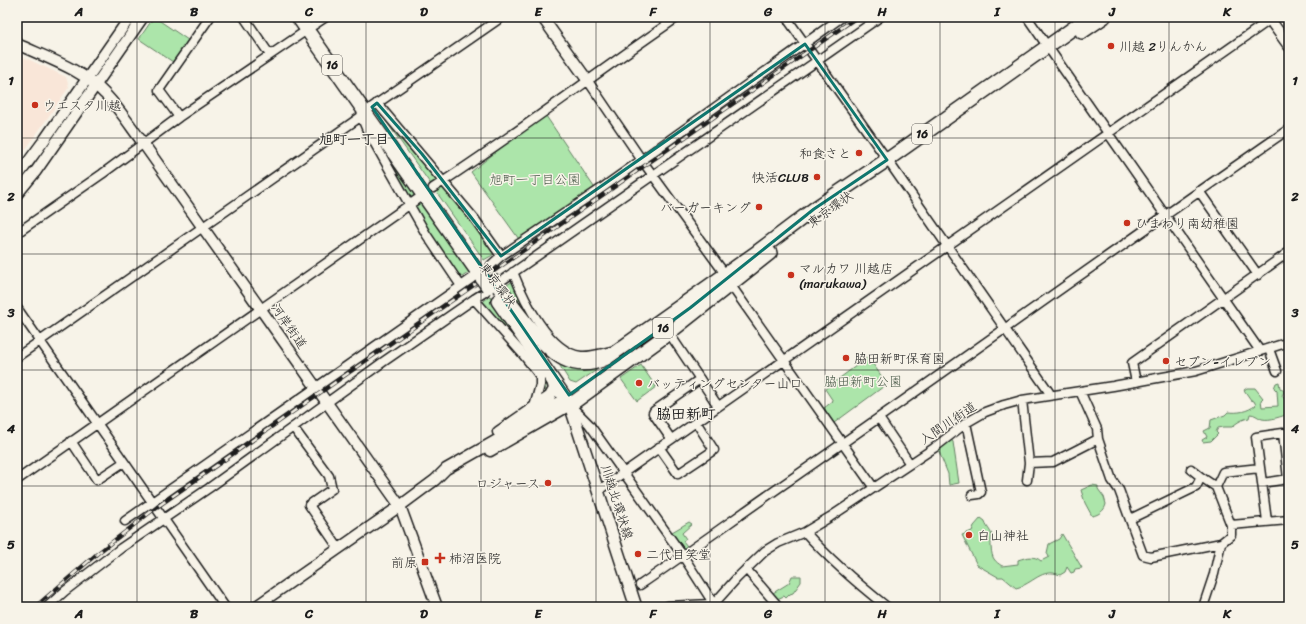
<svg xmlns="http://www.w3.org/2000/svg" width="1306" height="624" font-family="Sriracha,'Klee One',sans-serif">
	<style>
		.built { fill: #f9e6d8 }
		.green { fill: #ace5aa; stroke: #648063 }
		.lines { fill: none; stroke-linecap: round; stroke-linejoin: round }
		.minor-casing { stroke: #1c1c1c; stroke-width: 11 }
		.tertiary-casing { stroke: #1c1c1c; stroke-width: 13 }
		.secondary-casing { stroke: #1c1c1c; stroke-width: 14 }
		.trunk-casing { stroke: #1c1c1c; stroke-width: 16 }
		.minor { stroke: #f7f3e8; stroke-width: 8 }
		.tertiary { stroke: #f7f3e8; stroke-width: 10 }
		.secondary { stroke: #f7f3e8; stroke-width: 11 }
		.trunk { stroke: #f7f3e8; stroke-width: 13 }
		.rail-casing { stroke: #1c1c1c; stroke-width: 4 }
		.rail { stroke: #f7f3e8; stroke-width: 2.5; stroke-dasharray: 8; stroke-linecap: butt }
		.trunk-bridge-casing { stroke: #1c1c1c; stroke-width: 16; stroke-linecap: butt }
		.trunk-bridge { stroke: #f7f3e8; stroke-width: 13 }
		.marked { fill: none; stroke: #0f766e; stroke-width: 3; stroke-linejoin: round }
		.grid { fill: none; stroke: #1c1c1c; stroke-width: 1; stroke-opacity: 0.55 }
		.poi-dot { fill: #c8321e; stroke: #f7f3e8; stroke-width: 1.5 }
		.labels { text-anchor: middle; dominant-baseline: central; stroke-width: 3; stroke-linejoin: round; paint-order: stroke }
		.shield { fill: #f7f3e8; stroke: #5e5c59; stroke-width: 1 }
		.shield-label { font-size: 12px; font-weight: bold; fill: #1c1c1c }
		.poi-label { font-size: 13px; fill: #1c1c1c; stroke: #f7f3e8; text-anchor: start }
		.park-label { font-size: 13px; fill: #475847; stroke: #f7f3e8 }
		.street-label { font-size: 13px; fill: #1c1c1c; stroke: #f7f3e8 }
		.neighbourhood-label { font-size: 14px; font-weight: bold; fill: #1c1c1c; stroke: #f7f3e8 }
		.quarter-label { font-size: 15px; font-weight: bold; fill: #1c1c1c; stroke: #f7f3e8 }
		.neatline { fill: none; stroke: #1c1c1c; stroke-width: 1.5 }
		.grid-label { font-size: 13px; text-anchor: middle; font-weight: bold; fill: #1c1c1c }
	</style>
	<rect width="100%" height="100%" fill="#f7f3e8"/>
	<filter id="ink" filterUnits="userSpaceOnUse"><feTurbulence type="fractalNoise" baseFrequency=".025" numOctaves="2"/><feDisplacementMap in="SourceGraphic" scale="8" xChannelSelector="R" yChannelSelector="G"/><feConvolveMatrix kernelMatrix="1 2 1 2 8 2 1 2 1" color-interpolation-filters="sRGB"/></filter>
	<g filter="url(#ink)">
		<path class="built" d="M17,54L66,77L69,87L17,162Z"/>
		<path class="green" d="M154,17L188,40L173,62L139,39Z
			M378,110L441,180L432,186Z
			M544,113L596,190L521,242L471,172Z
			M371,128L417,195L410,201L383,153Z
			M445,185L496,253L484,260L435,190Z
			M421,200L471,271L459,279L438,248L413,206Z
			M513,281L559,353L504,287Z
			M490,296L547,381L545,391H542L544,380L480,304Z
			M868,357L887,384L834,423L824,408L833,401L825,389Z
			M561,364L601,367L576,384L570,382L560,366Z
			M641,365L656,387L637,401L621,379Z
			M1279,382L1280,388L1284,391L1282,396L1289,404V414C1282,416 1270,421 1262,419C1257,417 1255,414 1250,414L1249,418C1243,419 1237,422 1232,427H1224L1218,428L1216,432L1218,434L1211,441L1203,442L1202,440L1207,437L1204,431L1210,428L1211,420L1225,415L1228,412C1238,413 1247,412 1256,405L1254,401L1251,400L1244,390L1247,388H1255L1263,398L1261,400L1262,407L1278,406L1277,391L1274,388L1276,383Z
			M951,439L953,442L959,483L949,485L948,474L938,449Z
			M1092,485L1098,486V489L1104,497L1106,504C1105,510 1099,515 1092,516L1085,503L1081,490Z
			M981,518L985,521C985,526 991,530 992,536C990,541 991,555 994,559C996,562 999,564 1002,566L1018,564V560C1027,557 1034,555 1041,561L1049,557L1047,553L1049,544L1059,539L1062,534L1082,568L1075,569L1074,572L1071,573L1067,567L1065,572L1060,575C1042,567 1033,584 1016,588L1003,577H998L977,565L962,535L972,531L974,526Z
			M689,522L692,524L682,533L686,539L683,541L687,546L684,549L681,548L675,539L676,537L674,538L672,534V532Z
			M792,576H801V582L793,593L790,594L786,598L784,596L777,599L773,593L789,583Z"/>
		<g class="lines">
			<g class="minor-casing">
				<path id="minor" d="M244,17L270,55
					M786,17L891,165L1049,392L1050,395
					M1027,17L1260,351
					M314,25L326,17
					M588,81L641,159L725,274
					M377,103L474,218L501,256
					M372,107L502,17
					M361,116L366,128L426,234L461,286
					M179,117L159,90L210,17
					M433,188C517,134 596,73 678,17
					M1199,191L1258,275
					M17,233L102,174L179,117L307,30
					M491,265L501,256L602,188L842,17
					M513,272C524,300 549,352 581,356C591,357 602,353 612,351
					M501,281L880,17
					M730,284L874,488
					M474,299L521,352L537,372L540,378V385L534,407
					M17,308L225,607
					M669,333L718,406
					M1269,349L1277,371
					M17,357L366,113
					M1136,382L1132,363L1289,252
					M1080,391L1097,429L1098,439L1112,480L1119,490L1143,555L1151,557L1221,543
					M1022,400L1029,463L1027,480
					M572,407L589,424L683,556L710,598L712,605
					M879,418L910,464
					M966,423L981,492L979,494L972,495
					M293,427L329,476L332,489L309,505L339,549
					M671,439L653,413L654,411L700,379
					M71,441L97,480L124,462
					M659,447L678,474L714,450L696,422
					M1029,463L1053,462L1098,439
					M1191,469L1201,477L1216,487L1231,525L1289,520
					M17,480L419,198
					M1262,483L1288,479L1283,433L1256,437L1267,521
					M1216,487L1223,472L1260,468
					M599,490L1274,17
					M1130,519L1196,487L1201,477
					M125,521L474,277
					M805,532C830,560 858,584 887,607
					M746,569L779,607
					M640,585C690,551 738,516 787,482C955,365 1121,245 1289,129
					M47,607L65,591L121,548L209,488L383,362L474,299L485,292
					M711,607L737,578L765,551L778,543L805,532L830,517L934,448L966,423L985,412L1004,405L1022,400L1113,386L1196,371L1289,342
					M1203,607L1214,574L1221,543L1231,535V525"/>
			</g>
			<g class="tertiary-casing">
				<path id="tertiary" d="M542,17L588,81
					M1268,17L1289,46
					M17,44C47,58 82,69 105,94C119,108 131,127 143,143L400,506L437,607
					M17,177L45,139L130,17
					M17,194L36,171L143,17
					M498,432L550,396L554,389L552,380
					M490,451L570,405
					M255,607L400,506L435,480L446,469L525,424L565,398
					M668,607L712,605"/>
			</g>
			<g class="secondary-casing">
				<path id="secondary" d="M570,405L636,607"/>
			</g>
			<g class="trunk-casing">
				<path id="trunk" d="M298,17L481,277
					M1082,32L1104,17
					M495,282C507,298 518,314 531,329C552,354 572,374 607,358L757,252L814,209L887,160L1089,17
					M498,301L570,405
					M570,405L669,333L770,253"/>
			</g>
			<use href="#minor" class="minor"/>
			<use href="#tertiary" class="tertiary"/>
			<use href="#secondary" class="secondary"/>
			<use href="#trunk" class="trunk"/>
			<g class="rail-casing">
				<path id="rail" d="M35,607L98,553L157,507L857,17"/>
			</g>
			<use href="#rail" class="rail"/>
			<g class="trunk-bridge-casing">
				<path id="trunk-bridge" d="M481,277L488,287"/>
			</g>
			<use href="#trunk-bridge" class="trunk-bridge"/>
		</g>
	</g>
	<path class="marked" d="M805,44L887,160L814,209L690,308L569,395L372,107L377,103L422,154L501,256Z"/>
	<path class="grid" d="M137,17V607M251,17V607M366,17V607M481,17V607M596,17V607M710,17V607M825,17V607M940,17V607M1055,17V607M1169,17V607M17,138H1289M17,254H1289M17,370H1289M17,486H1289"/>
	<g class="poi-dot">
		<circle cx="1111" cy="46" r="4"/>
		<circle cx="35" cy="105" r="4"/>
		<circle cx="859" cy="153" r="4"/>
		<circle cx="817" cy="177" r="4"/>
		<circle cx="759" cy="207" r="4"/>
		<circle cx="1127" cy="223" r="4"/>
		<circle cx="791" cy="275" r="4"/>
		<circle cx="846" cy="358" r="4"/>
		<circle cx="1166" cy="361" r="4"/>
		<circle cx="639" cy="383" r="4"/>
		<circle cx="548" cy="483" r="4"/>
		<circle cx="969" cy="535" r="4"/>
		<circle cx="638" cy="554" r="4"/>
		<path d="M438 552h4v4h4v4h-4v4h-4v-4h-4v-4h4z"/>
		<rect x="421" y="558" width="8" height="8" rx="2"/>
	</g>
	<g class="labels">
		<g class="shield">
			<rect x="322" y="55" width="20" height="20" rx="3"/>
			<rect x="912" y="124" width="20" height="20" rx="3"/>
			<rect x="653" y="318" width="20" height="20" rx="3"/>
		</g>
		<g class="shield-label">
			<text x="332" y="65">16</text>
			<text x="922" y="134">16</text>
			<text x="663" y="328">16</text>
		</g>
		<g class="poi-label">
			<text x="1119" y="46">川越 2りんかん</text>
			<text x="43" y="105">ウエスタ川越</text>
			<text x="851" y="153" text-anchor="end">和食さと</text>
			<text x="809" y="177" text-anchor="end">快活CLUB</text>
			<text x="751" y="207" text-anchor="end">バーガーキング</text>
			<text x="1135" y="223">ひまわり南幼稚園</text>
			<text x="799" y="268">マルカワ 川越店<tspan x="799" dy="15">(marukawa)</tspan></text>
			<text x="854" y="358">脇田新町保育園</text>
			<text x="1174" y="361">セブン-イレブン</text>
			<text x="647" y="383">バッティングセンター山口</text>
			<text x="540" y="483" text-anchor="end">ロジャース</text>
			<text x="977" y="535">白山神社</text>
			<text x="646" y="554">二代目笑堂</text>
			<text x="449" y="558">柿沼医院</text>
			<text x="417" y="562" text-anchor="end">前原</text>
		</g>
		<g class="park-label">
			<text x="535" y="179">旭町一丁目公園</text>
			<text x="863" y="381">脇田新町公園</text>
		</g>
		<g class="street-label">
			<text transform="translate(830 209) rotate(-36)">東京環状</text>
			<text transform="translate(498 285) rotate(54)">東京環状</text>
			<text transform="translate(289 326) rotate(55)">河岸街道</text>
			<text transform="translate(948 423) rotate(-34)">入間川街道</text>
			<text transform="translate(617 502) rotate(72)">川越北環状線</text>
		</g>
		<g class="neighbourhood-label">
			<text x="354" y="139">旭町一丁目</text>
		</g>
		<g class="quarter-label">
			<text x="686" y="414">脇田新町</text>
		</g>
	</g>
	<rect width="1306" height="624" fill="none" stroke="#f7f3e8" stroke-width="44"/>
	<rect x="22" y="22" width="1262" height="580" class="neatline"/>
	<g class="grid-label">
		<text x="79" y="16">A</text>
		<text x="194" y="16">B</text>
		<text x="309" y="16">C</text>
		<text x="424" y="16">D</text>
		<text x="538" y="16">E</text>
		<text x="653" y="16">F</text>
		<text x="768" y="16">G</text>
		<text x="882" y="16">H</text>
		<text x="997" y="16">I</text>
		<text x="1112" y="16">J</text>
		<text x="1227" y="16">K</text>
		<text x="11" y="85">1</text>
		<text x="1295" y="85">1</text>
		<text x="11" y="201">2</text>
		<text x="1295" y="201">2</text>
		<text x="11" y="317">3</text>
		<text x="1295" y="317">3</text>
		<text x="11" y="433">4</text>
		<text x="1295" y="433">4</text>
		<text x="11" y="549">5</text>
		<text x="1295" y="549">5</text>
		<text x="79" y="618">A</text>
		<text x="194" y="618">B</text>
		<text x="309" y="618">C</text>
		<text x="424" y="618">D</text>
		<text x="538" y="618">E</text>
		<text x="653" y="618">F</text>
		<text x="768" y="618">G</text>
		<text x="882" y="618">H</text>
		<text x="997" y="618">I</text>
		<text x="1112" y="618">J</text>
		<text x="1227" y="618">K</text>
	</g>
</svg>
